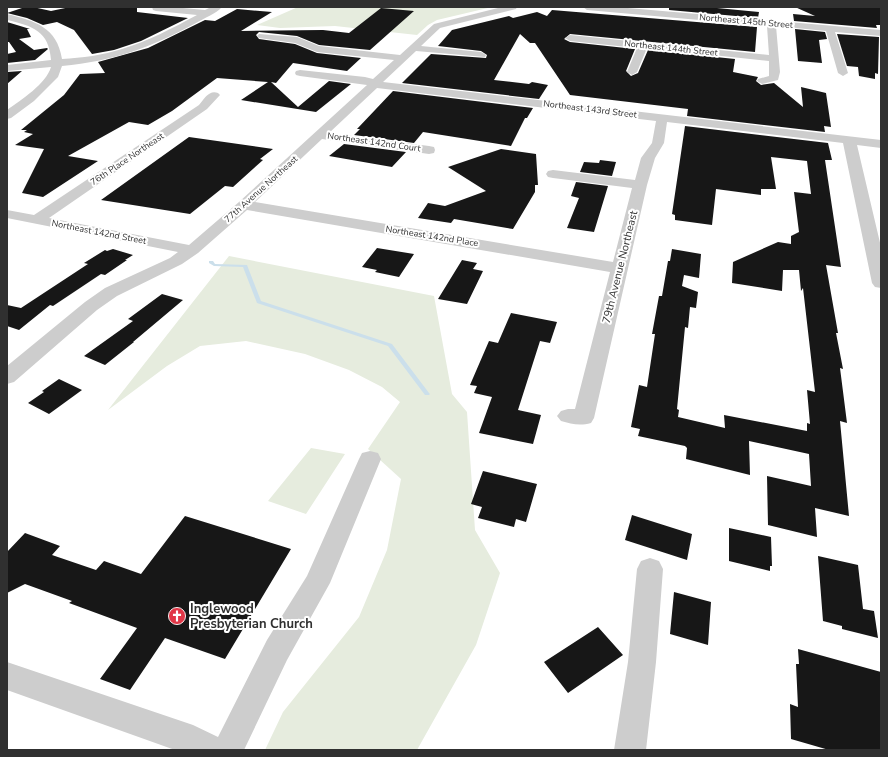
<svg xmlns="http://www.w3.org/2000/svg" width="888" height="757" font-family="'Nunito Sans',sans-serif">
	<style>
		.green { fill: #e6ecde }
		.lines { fill: none; stroke-linecap: round; stroke-linejoin: round }
		.stream { fill: #cbdfeb; fill-rule: evenodd }
		.building { fill: #171717 }
		.minor { fill: #cdcdcd; fill-rule: evenodd }
		.labels { text-anchor: middle; dominant-baseline: central; stroke-width: 4; stroke-linejoin: round; paint-order: stroke }
		.far-street-label { font-size: 9px; fill: #303030; stroke: #fff }
		.street-label { font-size: 11px; fill: #303030; stroke: #fff }
		.near-poi-label { font-size: 13px; font-weight: bold; fill: #303030; stroke: #fff; text-anchor: start }
	</style>
	<rect width="100%" height="100%" fill="#fff"/>
	<path class="green" d="M298,7H492L437,20L428,25L417,35L335,26L280,28L257,25Z
		M229,256L434,296L452,394L467,412L475,530L500,573L476,645L417,750H265L283,712L359,617L387,550L401,479L368,449L400,402L382,387L349,370L305,354L246,341L200,346L167,366L108,410Z
		M311,448L345,454L306,514L268,501Z"/>
	<g class="lines">
		<path class="stream" d="M209,261H213L215,264L247,265L261,301L392,344L429,393L430,394L429,395H425L388,346L257,303L243,267L214,266L209,263Z"/>
	</g>
	<path class="building" d="M25,7H33L51,11L70,7L137,8V12L188,18L141,41L114,50L92,54L74,30L57,22L43,25L27,18L7,13Z
		M669,7H717V8L759,12L758,18L669,10Z
		M795,7H879L881,9V25H876L877,28L794,21L793,14L815,16Z
		M381,8L414,11L370,50L319,45L297,36L259,32L256,35L259,39L295,44L317,53L361,58L347,71L293,63L276,83L271,82L298,107L329,81L351,84L316,112L241,100L268,82L217,78L172,111L148,125L129,122L68,156L98,161L43,197L22,193L44,149L15,145L33,134L24,132L27,130H21L64,95L80,74L105,73L98,62L148,48L205,20L215,21L237,9L272,12L241,31L323,30L349,33Z
		M552,10L757,27L755,52L570,34L564,39L570,42L635,49L626,71L631,76L638,73L648,50L735,59L733,72L758,77L756,81L761,85L774,83L803,107L801,87L826,93L831,127L824,126L825,132L687,116L688,109L570,95L535,43H530L520,34L494,80L529,84L532,82L548,85L539,99L402,83L431,54L486,58L487,55L481,51L438,46L452,30L509,16L513,18L537,12L547,16Z
		M7,22L30,29H27L31,37L19,39L34,50L47,48L48,49L35,60L7,63V54L16,52L9,42H7Z
		M795,29L825,32L827,39L819,40L822,63L798,61Z
		M837,34L879,37L878,74L875,73V79L859,76L858,67L847,66Z
		M22,71L7,84V72Z
		M393,91L533,108L527,118H525L511,146L423,132L414,143L354,135L360,129H357Z
		M685,126L828,143L832,160H825L841,267L826,265L838,333H836L843,369L840,368L847,423L840,421L849,516L815,508L817,537L768,525L767,476L811,486L809,454L749,441L750,475L686,459L687,448L685,446L638,436L640,429L631,427L639,385L647,387L655,334H652L659,296H662L668,261H670L672,249L701,254L699,278L684,275L682,286L698,292L696,308L690,307L688,328L685,327L677,409L679,410L678,417L725,428L724,415L807,431V423L810,424L807,390L815,392L803,288L801,291L799,270H783L782,291L732,283L733,262L778,242L791,244V236L799,232L794,192L811,194L807,161L771,157L776,189H761V195L716,189L712,225L675,220V215L672,214Z
		M189,137L273,149L260,159L263,160L233,187L225,186L190,214L101,200Z
		M344,144L406,152L392,167L329,156Z
		M501,149L536,154L538,185H535V192L513,229L454,219L451,223L418,218L428,203L445,206L486,191L448,167Z
		M600,160L616,162L612,176L580,172L584,162L599,163Z
		M576,182L608,186L594,232L567,228L579,198L571,196Z
		M377,248L414,254L399,277L375,272L377,270L362,267Z
		M113,249L133,255L125,260H127L105,275L101,274L53,306L50,305L19,330L7,326V305L21,308L88,264L84,263L105,250L107,251Z
		M462,260L477,263L473,269L483,271L467,304L438,299Z
		M162,294L183,300L133,342H134L105,365L84,356L133,321L128,319Z
		M511,313L557,322L550,343L540,341L518,410L541,415L533,444L479,433L492,397L474,393L477,386L470,385L489,341L498,343Z
		M59,379L82,390L49,414L28,403L44,392L42,391Z
		M483,471L537,484L526,522L516,519L514,527L478,518L482,507L471,504Z
		M632,515L692,534L687,560L625,540Z
		M185,516L291,549L225,659L165,638L130,690L100,679L137,628L69,603L72,601L25,584L7,593V552L25,533L60,546L52,555L96,570L104,561L141,574Z
		M729,528L771,537L772,566H770V571L729,561Z
		M818,556L858,565L863,609L874,611L878,638L842,629V626L823,621Z
		M674,592L711,602L708,645L670,634Z
		M598,627L623,655L568,693L544,662Z
		M798,649L881,672V750H829L791,739L790,704L798,707L796,664H799Z"/>
	<g class="lines">
		<path class="minor" d="M152,7H172L205,10L211,7H222C216,14 204,18 196,23C150,48 114,61 62,66L58,77L34,101L11,118L7,119V110C21,100 46,84 51,67L7,71V65L51,60C49,31 33,26 7,20V14C35,21 57,27 62,59C82,58 103,55 122,49C148,41 173,28 197,15L156,11L153,10Z
			M502,7H517L516,9L440,28L421,46L481,52L486,55L485,57L416,51L383,82L881,140V148L857,145L881,247V288L875,287L872,283L843,143L667,122L664,143L655,158L647,185L594,418L591,423C580,426 571,424 561,421L557,416L561,411L568,409H575L610,272L247,210L198,253L182,264L117,296L97,310L14,382L7,384V366L85,302L105,288L170,258L178,252L7,218V210L34,215L199,105C205,98 209,90 218,93L220,95L207,109L49,218L189,245L239,202L367,85L300,76L296,75L295,73L296,71L300,70L365,77L373,79L394,60L317,52L295,43L259,38L257,36L259,34L297,37L319,46L400,55L434,24ZM377,88L656,121L652,143L641,158L635,180L553,170L548,171L546,174L548,177L553,178L632,188L613,262L255,202L322,139L429,154L434,153L435,150L434,147L429,146L329,133Z
			M583,7H616L881,30V36L835,32L848,73L843,76L838,73L826,31L776,26L780,72L778,80L762,84L757,81L758,79L769,76V61L647,48L637,72L632,75L627,72L637,48L570,41L565,38L570,35L769,55L767,26L587,10Z
			M370,451L378,453L381,459L330,583L287,660L244,750H175L7,690V662L193,725L218,737L267,640L307,576L359,459L362,453Z
			M650,558L659,561L663,569L656,662L646,750H614L628,662L637,569L641,561Z"/>
	</g>
	<defs>
		<g id="church-disc" transform="scale(0.9)"><circle r="9.5" fill="#e13747" stroke="#fff"/><path d="M-1.2-6h2.4v3.5h3.3v2.4h-3.3V6h-2.4V-.1h-3.3v-2.4h3.3Z" fill="#fff"/></g>
	</defs>
	<g fill-rule="evenodd">
		<use href="#church-disc" x="177" y="616"/>
	</g>
	<g class="labels">
		<g class="far-street-label">
			<text transform="translate(746 21) rotate(5)">Northeast 145th Street</text>
			<text transform="translate(671 48) rotate(6)">Northeast 144th Street</text>
			<text transform="translate(590 109) rotate(7)">Northeast 143rd Street</text>
			<text transform="translate(374 142) rotate(8)">Northeast 142nd Court</text>
			<text transform="translate(127 159) rotate(-34)">76th Place Northeast</text>
			<text transform="translate(261 189) rotate(-42)">77th Avenue Northeast</text>
			<text transform="translate(99 232) rotate(11)">Northeast 142nd Street</text>
			<text transform="translate(432 236) rotate(9)">Northeast 142nd Place</text>
		</g>
		<g class="street-label">
			<text transform="translate(620 267) rotate(-76)">79th Avenue Northeast</text>
		</g>
		<g class="near-poi-label">
			<text x="190" y="609">Inglewood<tspan x="190" dy="15">Presbyterian Church</tspan></text>
		</g>
	</g>
	<rect width="888" height="757" fill="none" stroke="#303030" stroke-width="16"/>
</svg>
